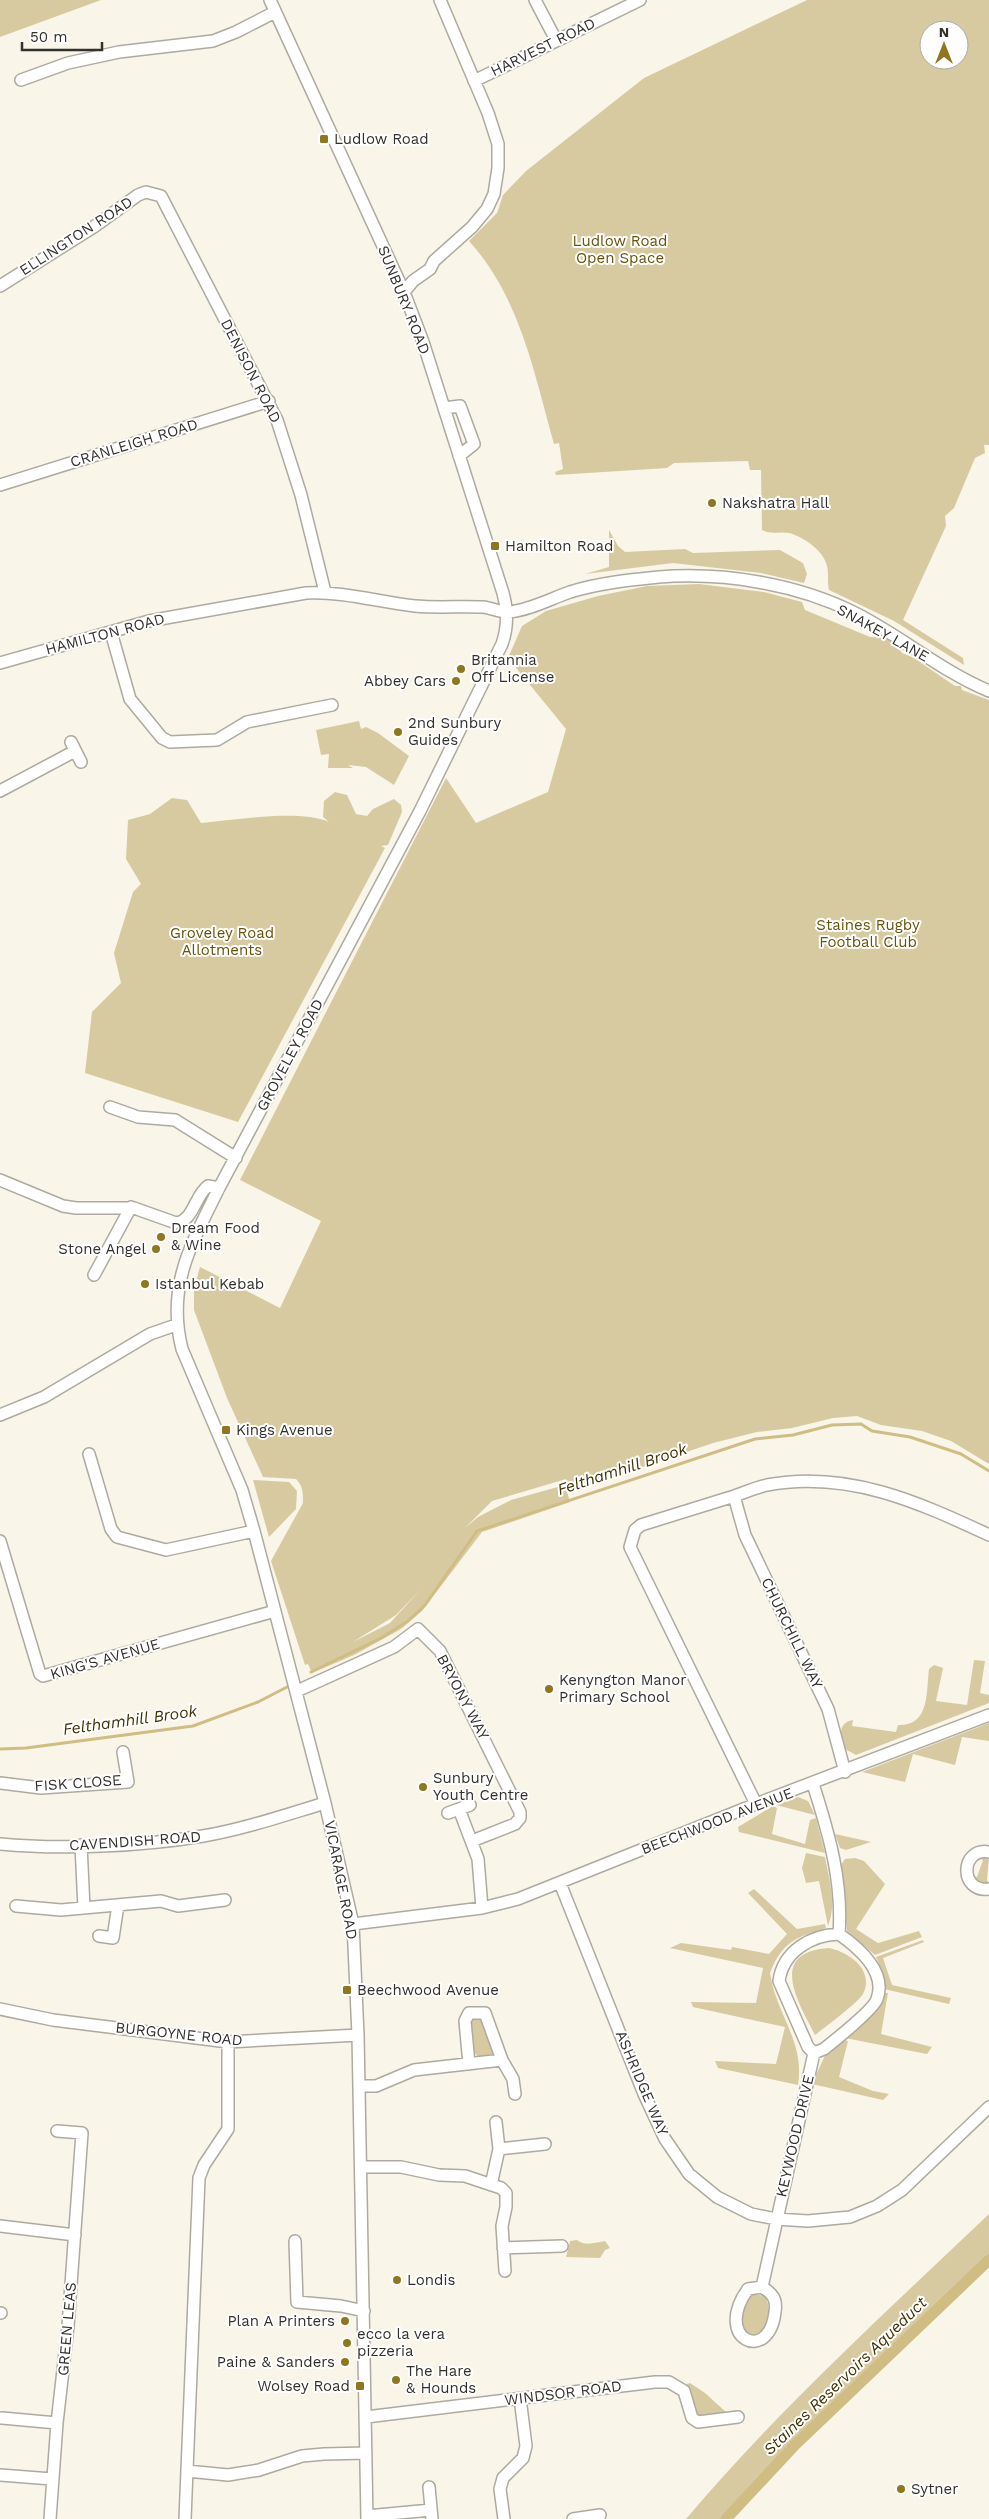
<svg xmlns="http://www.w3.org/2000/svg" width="989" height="2519" font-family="'Work Sans',sans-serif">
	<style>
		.green { fill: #d7caa1; fill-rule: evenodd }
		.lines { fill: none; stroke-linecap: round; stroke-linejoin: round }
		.stream { stroke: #cfbd82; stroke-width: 3 }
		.canal { stroke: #cfbd82; stroke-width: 11 }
		.minor-casing { stroke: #adaa9f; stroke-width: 14 }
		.minor { stroke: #fff; stroke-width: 11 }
		.poi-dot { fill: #90771d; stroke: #fff; stroke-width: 2 }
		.labels { text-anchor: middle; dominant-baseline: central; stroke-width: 4; stroke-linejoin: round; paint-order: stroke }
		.street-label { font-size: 15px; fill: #33312d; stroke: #fff }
		.poi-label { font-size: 15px; fill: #33312d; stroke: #fff; text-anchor: start }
		.park-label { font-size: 15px; fill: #67540a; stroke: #fff }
		.water-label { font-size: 16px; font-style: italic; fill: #3f3100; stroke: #fff }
	</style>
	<rect width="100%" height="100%" fill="#f9f5e9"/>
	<path class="green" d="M0,0H101L0,37Z
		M807,0H989V445H984L985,453L975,458L954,508L945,516L946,526L903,620L963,658L964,665L894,621L829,590C827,582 829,574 827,566C824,551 804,537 789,533C780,531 771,535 762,530L761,470H750L748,461L674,463L667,468L556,475L555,472L563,469L559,443L554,444C534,373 520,297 469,241L497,213L503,195L526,171L644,78ZM929,30H959V60H929Z
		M609,530L618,546L625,552L685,549L693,553L780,550L803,563L807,574L804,583L761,573L673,563L585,574L609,567Z
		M699,584L764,592L802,602L805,610L870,637L886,638L896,645L902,653L914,658L955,686H961L962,690L989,700V1464L951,1441L922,1431L881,1425L857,1416L833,1418L792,1428L757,1432L713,1443L569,1492L566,1479L492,1501L465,1528L478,1517L511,1500L565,1485L570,1502L482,1532L422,1611L401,1629L354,1655L312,1673L308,1664L305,1665L271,1561L303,1503C303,1493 303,1486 296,1479L263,1477L227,1398L194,1310V1289L200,1267L280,1308L321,1221L240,1180L446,778L476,823L548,792L566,729L508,658L522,626L546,611L598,596L647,586ZM421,1589L390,1623L353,1642L396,1615Z
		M359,721L361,729L366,727L378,733L409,756L394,785L366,767L348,765L353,768H328L329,754L321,755L316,730Z
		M335,792L347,795L356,814L367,816L373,809L394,799L401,805L402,812L388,845L381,846L385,848L238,1122L85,1073L92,1012L121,983L114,953L133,892L141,884L126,859L128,820L150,814L172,798L187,800L201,823C235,820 299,809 329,822L323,817L324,801Z
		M253,1480L289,1482L297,1491L296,1509L269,1537Z
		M974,1660L985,1661L980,1693L989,1695V1703L856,1755L845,1749C841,1738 836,1723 853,1720L852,1726L896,1732L898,1725C930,1726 926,1693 929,1669L934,1665L943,1668L936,1701L967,1705Z
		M989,1723V1741L962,1737L955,1765L913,1754L905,1782L862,1772Z
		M798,1797L808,1801L815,1815L776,1805Z
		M773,1806L777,1808L772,1834L805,1844L810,1820L816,1818L825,1853L739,1832L738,1827Z
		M835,1834L871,1842L846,1850L840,1848Z
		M806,1853L825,1857C829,1879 837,1904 828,1926L819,1881L806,1883L802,1868Z
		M989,1856L987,1880L989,1884H978L972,1876L977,1877L983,1860L979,1858Z
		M855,1858L864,1861L885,1884L856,1929L878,1943L919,1931L922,1937L875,1955L847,1931L841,1865L845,1859Z
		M754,1889L797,1929L825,1924L826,1928C796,1937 782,1942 770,1973C776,2014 805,2041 798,2085L718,2068L715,2061L776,2064L785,2027L693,2007L691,2002L756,2003L763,1968L670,1948L681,1943L731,1950L732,1947L769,1954L787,1934L748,1893Z
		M923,1940L924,1942L883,1958L892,1985L951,1998L949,2004L884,1989L881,1969L876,1957Z
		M829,1948C849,1952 875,1970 863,1994C859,2002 824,2028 815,2035C798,2002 767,1952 829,1948Z
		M883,1993H888L881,2034L932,2047L927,2054L845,2038Z
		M474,2018H480L495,2050L491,2057L480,2059L473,2051L471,2024Z
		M842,2039L848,2041L839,2077L873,2091L889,2094L883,2100L812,2084L826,2053Z
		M989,2214V2260L795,2445L726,2519H686C778,2410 885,2313 989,2214Z
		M577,2240C585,2247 597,2242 605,2241L610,2248L605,2250L600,2258L566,2257L570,2241Z
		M753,2294L765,2296C773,2312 769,2333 750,2335C733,2326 743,2304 753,2294Z
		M690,2383L705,2393L727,2413L698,2417L687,2384Z"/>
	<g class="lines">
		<path class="stream" d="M311,1672L381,1638L408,1621L425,1605L477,1531L755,1439L793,1435L832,1425L861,1424L872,1431L910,1437L961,1454L989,1471
			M0,1749L26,1748L193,1726L258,1702L287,1687"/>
		<path class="canal" d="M726,2519L795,2445L989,2260"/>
		<g class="minor-casing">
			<path id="minor" d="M270,0L404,292L423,342L503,593C508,611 508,627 502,644L420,811L219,1188C192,1243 166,1285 182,1349L242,1490L254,1531L325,1803L353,1924L358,2035L367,2519
				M535,0L556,40
				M21,80L68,63L119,52L213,41L236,32L275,12
				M474,81L640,0
				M0,286L95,226L138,195L146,192L161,196L277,420L301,495L325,592
				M404,292L413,281L430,269L434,261L472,227L487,209L494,194L498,168V144L488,113L440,0
				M444,408L460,406L474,444L459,456
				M0,485L269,401
				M111,632L130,699L162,738L170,742L217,740L247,722L332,705
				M0,663L149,621L306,593C342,591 379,602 415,606C437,608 460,606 483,607C492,608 501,613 509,612C530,610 550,599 570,592C599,583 629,580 659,577C724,572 797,584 855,613C901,636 941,671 989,691
				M71,742L81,762
				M0,791L75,751
				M110,1107L138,1117L175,1120L236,1158
				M0,1180L63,1206L76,1208H134L176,1223C193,1222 195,1195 208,1186L219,1188
				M94,1275L131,1207
				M0,1415L44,1397L150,1334L176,1325
				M89,1454L111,1529L117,1537L166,1550L254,1531
				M734,1496L745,1535L828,1709L845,1772
				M0,1541L40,1674L43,1676L275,1611
				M297,1691L394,1647L418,1629L440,1651L520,1812V1818L515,1824L472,1841
				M0,1783L41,1788L128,1782L123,1752
				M813,1784C829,1834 843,1882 839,1934C859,1948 887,1972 877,1999C874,2009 834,2041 824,2049L814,2053
				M756,1804L630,1547L635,1530L641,1525C670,1516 699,1507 728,1498C741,1494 754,1488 767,1485C848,1470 918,1502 989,1535
				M459,1809L478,1859L482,1908
				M448,1813L470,1805
				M0,1844C61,1850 143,1846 203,1836C244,1829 285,1815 325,1803
				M81,1845L84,1908
				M989,1852C960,1847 959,1893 989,1889
				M560,1883L644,2094L665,2139L689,2174L717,2197L751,2214L776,2219L808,2221L850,2217L877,2206L902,2190L989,2107
				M16,1906L61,1910L161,1901L178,1906L225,1900
				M353,1924L482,1908L518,1899L756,1804L989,1715
				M99,1936L113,1938L118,1905
				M0,2009L53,2020L228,2042L358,2035
				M469,2064L465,2021L469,2013H485L502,2060L513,2079L515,2094
				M360,2086H376L414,2070L502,2060
				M499,2149L545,2144
				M362,2167H401L439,2175L465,2176L501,2188L506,2193V2207L502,2226L505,2271
				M491,2185L499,2149L496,2122
				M0,2226L75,2235
				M295,2241L297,2302L341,2306L364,2311
				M503,2248L562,2246
				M762,2287L814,2053L808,2047L779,1981C783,1952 810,1935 839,1934
				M762,2287C773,2294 777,2299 775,2312C769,2365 712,2339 748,2289Z
				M0,2313H1
				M366,2417L655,2382H669L684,2391L692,2418L698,2422L738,2417
				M2,2418L57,2423
				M187,2471L228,2475L259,2470L302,2456L324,2454L366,2453
				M0,2475L52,2479
				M429,2487L432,2519
				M367,2516L431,2510
				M50,2519L57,2423L68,2326L82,2133L57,2131
				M185,2519L199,2178L204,2165L228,2129V2042
				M504,2519L500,2489L503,2478L523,2458L526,2446L520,2398
				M573,2519L600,2515"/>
		</g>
		<use href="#minor" class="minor"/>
	</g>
	<g class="poi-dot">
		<rect x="319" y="134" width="10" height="10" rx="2.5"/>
		<circle cx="712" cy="503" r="5"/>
		<rect x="490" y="541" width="10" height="10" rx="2.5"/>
		<circle cx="461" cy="669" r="5"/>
		<circle cx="456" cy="681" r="5"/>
		<circle cx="398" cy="732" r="5"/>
		<circle cx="161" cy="1237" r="5"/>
		<circle cx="156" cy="1249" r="5"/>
		<circle cx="145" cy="1284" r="5"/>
		<rect x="221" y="1425" width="10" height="10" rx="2.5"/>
		<circle cx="549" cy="1689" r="5"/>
		<circle cx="423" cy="1787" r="5"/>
		<rect x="342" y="1985" width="10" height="10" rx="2.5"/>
		<circle cx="397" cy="2280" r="5"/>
		<circle cx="345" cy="2321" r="5"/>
		<circle cx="347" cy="2343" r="5"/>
		<circle cx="345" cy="2362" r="5"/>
		<circle cx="396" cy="2380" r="5"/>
		<rect x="355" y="2381" width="10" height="10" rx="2.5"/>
		<circle cx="901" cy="2489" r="5"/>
	</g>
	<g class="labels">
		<g class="street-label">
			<text transform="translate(543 47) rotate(-26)">HARVEST ROAD</text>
			<text transform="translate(76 236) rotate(-33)">ELLINGTON ROAD</text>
			<text transform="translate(404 300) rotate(68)">SUNBURY ROAD</text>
			<text transform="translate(251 371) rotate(63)">DENISON ROAD</text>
			<text transform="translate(134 443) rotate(-17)">CRANLEIGH ROAD</text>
			<text transform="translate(883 633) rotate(29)">SNAKEY LANE</text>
			<text transform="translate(105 634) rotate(-15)">HAMILTON ROAD</text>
			<text transform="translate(290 1055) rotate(-62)">GROVELEY ROAD</text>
			<text transform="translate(792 1633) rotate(64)">CHURCHILL WAY</text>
			<text transform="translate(105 1659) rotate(-16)">KING'S AVENUE</text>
			<text transform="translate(463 1697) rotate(62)">BRYONY WAY</text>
			<text transform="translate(78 1783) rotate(-4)">FISK CLOSE</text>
			<text transform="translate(717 1821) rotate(-21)">BEECHWOOD AVENUE</text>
			<text transform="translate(135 1841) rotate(-4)">CAVENDISH ROAD</text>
			<text transform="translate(341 1880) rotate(79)">VICARAGE ROAD</text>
			<text transform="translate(179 2034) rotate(6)">BURGOYNE ROAD</text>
			<text transform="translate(642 2083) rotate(67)">ASHRIDGE WAY</text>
			<text transform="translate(795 2136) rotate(-77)">KEYWOOD DRIVE</text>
			<text transform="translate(67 2329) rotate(-85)">GREEN LEAS</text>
			<text transform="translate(563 2393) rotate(-7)">WINDSOR ROAD</text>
		</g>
		<g class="poi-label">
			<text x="334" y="139">Ludlow Road</text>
			<text x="722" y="503">Nakshatra Hall</text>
			<text x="505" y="546">Hamilton Road</text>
			<text x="471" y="660">Britannia<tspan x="471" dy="17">Off License</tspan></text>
			<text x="446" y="681" text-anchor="end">Abbey Cars</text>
			<text x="408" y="723">2nd Sunbury<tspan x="408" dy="17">Guides</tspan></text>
			<text x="171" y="1228">Dream Food<tspan x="171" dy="17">&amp; Wine</tspan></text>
			<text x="146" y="1249" text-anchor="end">Stone Angel</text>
			<text x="155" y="1284">Istanbul Kebab</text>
			<text x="236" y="1430">Kings Avenue</text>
			<text x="559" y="1680">Kenyngton Manor<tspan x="559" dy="17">Primary School</tspan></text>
			<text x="433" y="1778">Sunbury<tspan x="433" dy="17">Youth Centre</tspan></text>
			<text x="357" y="1990">Beechwood Avenue</text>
			<text x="407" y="2280">Londis</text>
			<text x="335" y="2321" text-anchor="end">Plan A Printers</text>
			<text x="357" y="2334">ecco la vera<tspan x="357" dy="17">pizzeria</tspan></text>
			<text x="335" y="2362" text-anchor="end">Paine &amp; Sanders</text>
			<text x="406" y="2371">The Hare<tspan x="406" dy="17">&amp; Hounds</tspan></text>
			<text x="350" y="2386" text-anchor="end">Wolsey Road</text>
			<text x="911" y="2489">Sytner</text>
		</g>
		<g class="park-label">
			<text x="620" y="241">Ludlow Road<tspan x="620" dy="17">Open Space</tspan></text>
			<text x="868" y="925">Staines Rugby<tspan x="868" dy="17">Football Club</tspan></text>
			<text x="222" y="933">Groveley Road<tspan x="222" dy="17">Allotments</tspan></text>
		</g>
		<g class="water-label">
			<text transform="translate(622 1469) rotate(-18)">Felthamhill Brook</text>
			<text transform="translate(130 1720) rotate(-8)">Felthamhill Brook</text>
			<text transform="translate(845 2376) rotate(-44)">Staines Reservoirs Aqueduct</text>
		</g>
	</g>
	<g transform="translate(944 45)"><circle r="24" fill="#ffffff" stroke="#adadab"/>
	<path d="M0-4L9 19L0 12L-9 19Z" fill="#90771d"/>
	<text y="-8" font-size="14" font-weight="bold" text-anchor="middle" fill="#33312d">N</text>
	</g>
	<path d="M22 42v8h80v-8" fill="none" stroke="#33312d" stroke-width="2.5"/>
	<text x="30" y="42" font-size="15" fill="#33312d" stroke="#ffffff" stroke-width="4" paint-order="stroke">50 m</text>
</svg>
